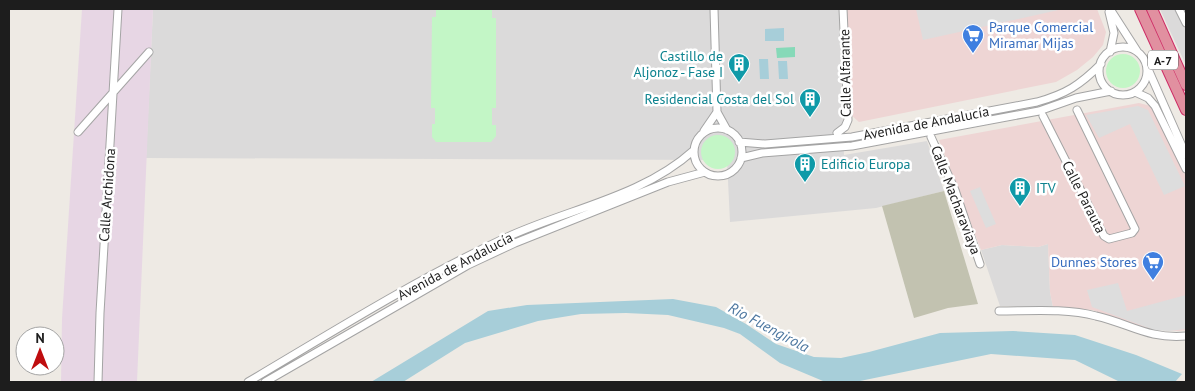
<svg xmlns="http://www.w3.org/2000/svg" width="1195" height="391" font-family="'PT Sans',sans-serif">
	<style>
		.residential { fill: #dbdada }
		.commercial { fill: #eed5d4 }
		.industrial { fill: #e7d6e4 }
		.construction { fill: #c2c2b0 }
		.park { fill: #c3f6c6 }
		.pitch { fill: #86d9b8 }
		.parking { fill: #ddd }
		.water { fill: #a7ced9 }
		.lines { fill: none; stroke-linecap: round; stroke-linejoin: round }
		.minor-casing { stroke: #a4a4a4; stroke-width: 9 }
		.highway-casing { stroke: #ce2e67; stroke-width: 12 }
		.minor { stroke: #fff; stroke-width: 7 }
		.highway { stroke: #e190a0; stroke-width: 10 }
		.labels { text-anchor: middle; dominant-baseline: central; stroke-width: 5; stroke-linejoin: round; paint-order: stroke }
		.shield { fill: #fff; stroke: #616161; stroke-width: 1 }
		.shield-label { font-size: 12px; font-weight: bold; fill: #1d1d1d }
		.shop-label { font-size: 14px; fill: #366cbe; stroke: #fff; text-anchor: start }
		.culture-label { font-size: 14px; fill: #0d838f; stroke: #fff; text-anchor: end }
		.street-label { font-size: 14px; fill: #1d1d1d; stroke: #fff }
		.water-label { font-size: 15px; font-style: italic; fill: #4d77a0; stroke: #fff }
	</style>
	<rect width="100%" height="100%" fill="#eeeae4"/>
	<path class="residential" d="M153,9H839L844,155L927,141L944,191L876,208L730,222L727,160L146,158Z
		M1160,9H1186V65L1170,31Z
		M1048,244L1050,292L1053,307L1000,306L981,250L1002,245L1038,247Z"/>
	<path class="commercial" d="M847,9H1097L1106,32L1103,45L1093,57L1077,70L1056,82L859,122L851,115Z
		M1139,103L1151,106L1186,176V330L1179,331L1148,329L1092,310L1053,307L1050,292L1048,244L1038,247L1002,245L981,250L939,140Z"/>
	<path class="industrial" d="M82,9H153L137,382H61L62,319Z"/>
	<path class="construction" d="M944,191L978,304L948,308L914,318L882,206Z"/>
	<path class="park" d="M436,9H492V18H496V108H492V125H496V136L491,142H436L432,137V124H435V108H431L432,17H436Z
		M1106 71a17 17 0 1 1 34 0a17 17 0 1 1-34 0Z
		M701 152a17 17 0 1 1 34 0a17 17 0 1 1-34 0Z"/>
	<path class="pitch" d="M795,47V57L777,58L776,48Z"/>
	<path class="parking" d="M916,9H1063L923,40Z
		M1138,106L1148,110L1185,186L1164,195L1130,124L1099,138L1086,115Z
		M980,187L996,224L986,228L970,191Z
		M1118,283L1127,311L1186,295V329L1169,331L1154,330L1092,307L1087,290Z"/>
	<path class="water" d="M784,28V41H765V29Z
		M759,59H768L769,79H760Z
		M778,61H787L788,79H779Z
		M673,299L716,307L746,324L776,344L814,357L841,358L869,352L940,333L1013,331L1075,335L1136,355L1182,374L1175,382H1120L1075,360L991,354L860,381H823L780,363L740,334L724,328L668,315L626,313L581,314L538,321L465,343L403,382H371L488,311L527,305Z"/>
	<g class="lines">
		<g class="minor-casing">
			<path id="minor" d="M714,9L717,112
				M1110,9L1137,51
				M1179,9L1186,23
				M1109,12L1114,33L1110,52
				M1099 71a24 24 0 1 1 48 0a24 24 0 1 1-48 0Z
				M1148,69L1186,155
				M1135,92L1148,98L1155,106L1186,169
				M1043,116L1104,236L1109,239L1132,233L1135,229L1077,110
				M694 152a24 24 0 1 1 48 0a24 24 0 1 1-48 0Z
				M704,131L717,112L727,130
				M78,132L149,52
				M837,133L845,127L848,120L843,9
				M931,137L955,190L980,264
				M739,142L765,144L852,137L1037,102C1066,94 1080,85 1101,64
				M741,158L762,153L852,146L1039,111L1076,98L1111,91
				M999,311C1030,311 1066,308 1096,316C1131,324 1147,339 1186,336
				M98,382L100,313L118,9
				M248,382C331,333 415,280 503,239C566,209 641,198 694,150
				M265,382L468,265L515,243L668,182L705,172"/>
		</g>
		<g class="highway-casing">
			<path id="highway" d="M1140,9L1186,110
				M1152,9L1186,85"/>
		</g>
		<use href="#minor" class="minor"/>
		<use href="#highway" class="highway"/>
	</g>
	<defs>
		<g id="supermarket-pin" transform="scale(1.125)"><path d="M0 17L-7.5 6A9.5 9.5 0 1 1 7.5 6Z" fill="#3f7fe0" stroke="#fff"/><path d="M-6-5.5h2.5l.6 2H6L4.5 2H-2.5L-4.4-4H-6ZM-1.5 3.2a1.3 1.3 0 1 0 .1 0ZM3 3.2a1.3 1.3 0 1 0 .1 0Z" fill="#fff"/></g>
		<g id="building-pin" transform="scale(1.125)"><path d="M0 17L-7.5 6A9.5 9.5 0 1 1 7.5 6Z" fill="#0f9aa8" stroke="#fff"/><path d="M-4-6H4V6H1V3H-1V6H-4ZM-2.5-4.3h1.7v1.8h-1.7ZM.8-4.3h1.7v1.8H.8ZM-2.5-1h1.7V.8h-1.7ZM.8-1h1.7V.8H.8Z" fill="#fff"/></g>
	</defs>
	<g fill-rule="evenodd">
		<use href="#supermarket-pin" x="973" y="35"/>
		<use href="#building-pin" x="739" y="64"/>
		<use href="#building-pin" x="810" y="99"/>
		<use href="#building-pin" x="805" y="164"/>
		<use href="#building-pin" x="1020" y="188"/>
		<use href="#supermarket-pin" x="1153" y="262"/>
	</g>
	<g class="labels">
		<rect class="shield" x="1148" y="50.5" width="30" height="19" rx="4"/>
		<g class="shield-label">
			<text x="1163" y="60">A-7</text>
		</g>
		<g class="shop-label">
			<text x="989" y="27">Parque Comercial<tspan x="989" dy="16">Miramar Mijas</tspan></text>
			<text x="1137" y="262" text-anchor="end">Dunnes Stores</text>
		</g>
		<g class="culture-label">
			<text x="723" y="56">Castillo de<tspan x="723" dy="16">Aljonoz - Fase I</tspan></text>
			<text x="794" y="99">Residencial Costa del Sol</text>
			<text x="821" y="164" text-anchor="start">Edificio Europa</text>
			<text x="1036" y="188" text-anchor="start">ITV</text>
		</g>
		<g class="street-label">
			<text transform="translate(845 73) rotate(-91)">Calle Alfarante</text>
			<text transform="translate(926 123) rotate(-11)">Avenida de Andalucía</text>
			<text transform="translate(107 195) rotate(-86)">Calle Archidona</text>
			<text transform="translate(1084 197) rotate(63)">Calle Parauta</text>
			<text transform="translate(956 200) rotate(69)">Calle Macharaviaya</text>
			<text transform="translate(455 266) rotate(-28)">Avenida de Andalucía</text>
		</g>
		<g class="water-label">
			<text transform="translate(769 327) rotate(28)">Rio Fuengirola</text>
		</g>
	</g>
	<rect width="1195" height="391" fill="none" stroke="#1d1d1d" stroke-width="20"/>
	<g transform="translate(40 351)"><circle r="24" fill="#ffffff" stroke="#a5a5a5"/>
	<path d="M0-4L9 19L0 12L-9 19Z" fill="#bf0c0e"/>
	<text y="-8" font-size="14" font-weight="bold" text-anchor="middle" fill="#1d1d1d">N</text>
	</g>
</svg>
